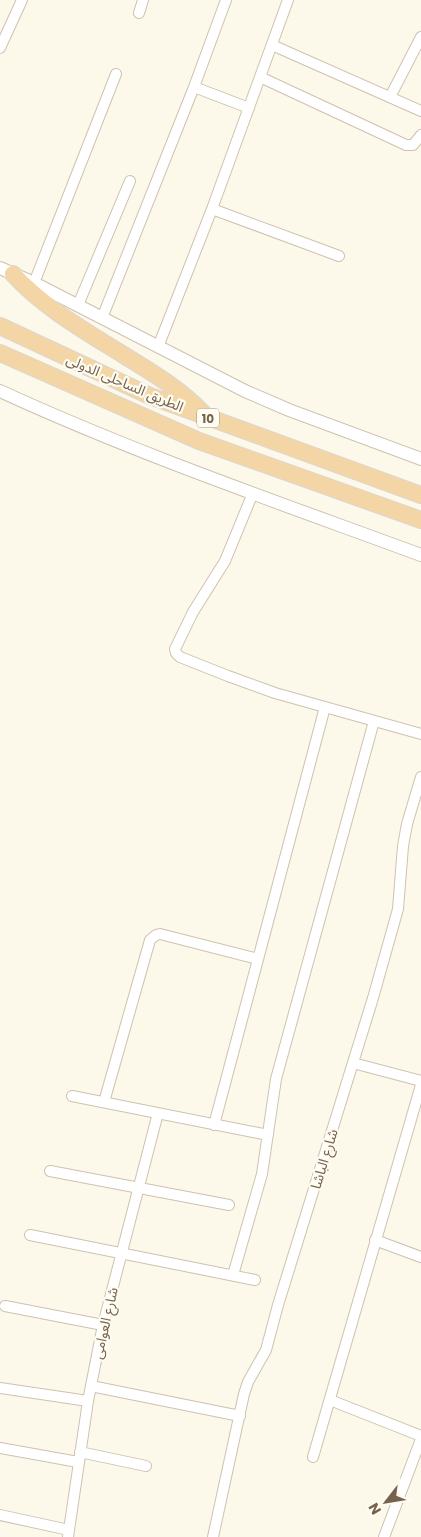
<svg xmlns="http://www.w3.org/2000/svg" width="421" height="1537" font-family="Poppins,'Noto Sans Arabic',sans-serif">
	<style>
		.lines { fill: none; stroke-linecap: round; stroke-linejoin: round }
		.minor-casing { stroke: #cec2b0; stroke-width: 12 }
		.tertiary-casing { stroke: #cec2b0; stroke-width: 14 }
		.trunk-casing { stroke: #dbd6d1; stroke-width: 18 }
		.minor { stroke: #fff; stroke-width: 10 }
		.tertiary { stroke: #fff; stroke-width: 12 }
		.trunk { stroke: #f4d6a6; stroke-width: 16 }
		.labels { text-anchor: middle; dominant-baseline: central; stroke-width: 4.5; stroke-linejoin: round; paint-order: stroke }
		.shield { fill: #fefbf1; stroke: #9f917f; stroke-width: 1 }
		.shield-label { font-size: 12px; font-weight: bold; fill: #76634e }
		.street-label { font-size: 14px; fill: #76634e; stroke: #fefbf1 }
	</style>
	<rect width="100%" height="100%" fill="#fcf8ea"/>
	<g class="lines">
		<g class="minor-casing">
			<path id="minor" d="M139,13L143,0
				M272,45L421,111
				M0,48L22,0
				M260,77L406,145H413L421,135
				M194,87L249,108
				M390,97L421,37
				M212,209L339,256
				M34,283L116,74
				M78,305L130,181
				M102,318L194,87L226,0
				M158,347L212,209L288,0
				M253,493L225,561L193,612L175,649L176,653L180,657L228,676L275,693L421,734
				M353,1063L421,1081
				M72,1096L268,1135
				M104,1102L150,940L156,935L160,934L258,959
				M214,1125L325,707
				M50,1171L229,1205
				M30,1235L255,1280
				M375,1240L421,1257
				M233,1275L262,1174L276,1079L374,721
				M5,1306L103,1325
				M91,1386L240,1416
				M0,1388L88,1401
				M330,1400L421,1436
				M0,1448L78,1462
				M80,1452L146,1466
				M313,1457L421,1085
				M0,1515L69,1530
				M68,1537L88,1401L103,1325L158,1113
				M213,1537L244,1394L248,1382L266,1350L278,1305L373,998L398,909L403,846L407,824L421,777
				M384,1537L421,1439"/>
		</g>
		<g class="tertiary-casing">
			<path id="tertiary" d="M0,268L34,283L245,391L289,410L421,459
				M0,391C137,454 280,503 421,555"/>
		</g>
		<g class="trunk-casing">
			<path id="trunk" d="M13,274C43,307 85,331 122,354C151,372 179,388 203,413
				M0,326L150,396L421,495
				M0,353L199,441L421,520"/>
		</g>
		<use href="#minor" class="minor"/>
		<use href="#tertiary" class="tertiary"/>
		<use href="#trunk" class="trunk"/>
	</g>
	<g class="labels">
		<rect class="shield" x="197" y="408.5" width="22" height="19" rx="4"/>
		<g class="shield-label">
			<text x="208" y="418">10</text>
		</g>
		<g class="street-label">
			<text transform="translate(125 383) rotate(23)">الطريق الساحلى الدولى</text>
			<text transform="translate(324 1159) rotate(-73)">شارع الباشا</text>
			<text transform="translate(105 1323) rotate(-77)">شارع العوامى</text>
		</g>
	</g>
	<g transform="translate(386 1502) rotate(239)" stroke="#fefbf1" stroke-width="4" paint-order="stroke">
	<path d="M0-4L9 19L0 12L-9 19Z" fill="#76634e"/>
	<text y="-8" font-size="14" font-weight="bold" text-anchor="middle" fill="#76634e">N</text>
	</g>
</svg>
